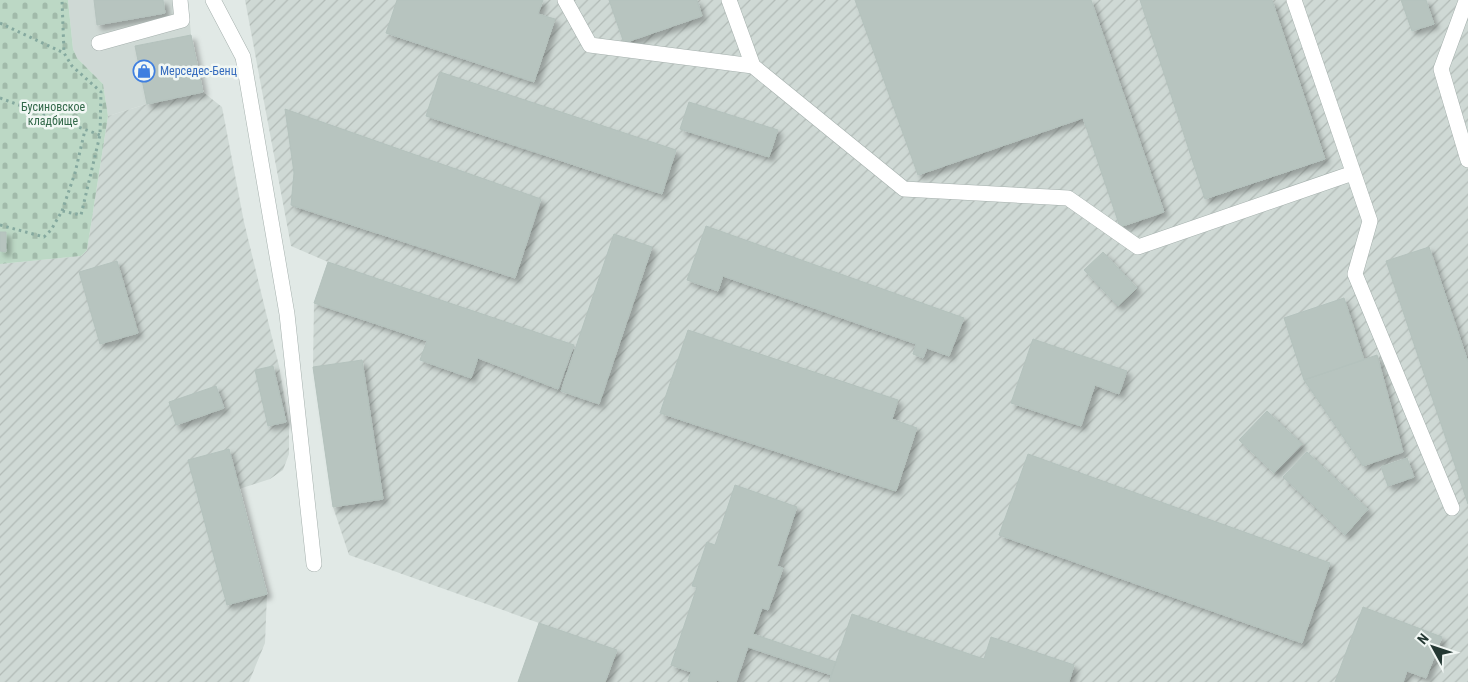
<svg xmlns="http://www.w3.org/2000/svg" width="1468" height="682" font-family="'Roboto Condensed',sans-serif">
	<style>
		.built { fill: #cfd9d5 }
		.industrial { fill: url(#industrial-furrows) }
		.cemetery { fill: url(#cemetery-stones) }
		.building { fill: #b7c4bf; stroke: #b4c2bd; filter: url(#shadow) }
		.lines { fill: none; stroke-linecap: round; stroke-linejoin: round }
		.minor-casing { stroke: #a5b0ad; stroke-width: 16 }
		.path { stroke: #85a99f; stroke-width: 3; stroke-dasharray: 2.5 4; stroke-linecap: butt }
		.minor { stroke: #fff; stroke-width: 15 }
		.labels { text-anchor: middle; dominant-baseline: central; stroke-width: 5; stroke-linejoin: round; paint-order: stroke }
		.shop-label { font-size: 12px; fill: #366cbe; stroke: #f1f7f4; text-anchor: start }
		.park-label { font-size: 12px; fill: #33694a; stroke: #f1f7f4 }
	</style>
	<defs>
		<pattern id="industrial-furrows" width="10" height="10" patternUnits="userSpaceOnUse" patternTransform="scale(1.25)"><rect width="10" height="10" fill="#cfd9d5"/><path d="M-1 1l2-2M0 10L10 0M9 11l2-2" fill="none" stroke="#b2bbb7"/></pattern>
		<pattern id="cemetery-stones" width="16" height="16" patternUnits="userSpaceOnUse" patternTransform="scale(1.25)"><rect width="16" height="16" fill="#bcd8c5"/><path d="M2 7V4a2 2 0 0 1 4 0v3zM10 15v-3a2 2 0 0 1 4 0v3z" fill="#a1baaa"/></pattern>
		<filter id="shadow"><feDropShadow dx="4.5" dy="4.5" stdDeviation="2.5" flood-color="#0004"/></filter>
	</defs>
	<rect width="100%" height="100%" fill="#e1e9e6"/>
	<path class="built" d="M68,0H188L191,35L203,92L147,104L108,116L103,84L77,58L73,49Z"/>
	<path class="industrial" d="M245,0H1468V682H518L539,623L349,555L333,507L313,367L314,303L328,262L291,246Z
		M203,92L222,107L244,222L279,366L289,425V454L283,470L270,479L239,489L267,594L265,643L249,682H0V264L81,256L87,250L108,116L147,104Z"/>
	<path class="cemetery" d="M0,0H68L73,49L77,58L103,84L108,116L87,250L81,256L0,264Z"/>
	<path class="building" d="M94,0H163L165,13L97,25Z
		M397,0H543L538,14L555,19L534,82L386,33Z
		M609,0H697L702,16L624,43Z
		M855,0H1091L1164,212L1120,227L1083,118L918,175Z
		M1140,0H1272L1325,159L1205,199Z
		M1401,0H1426L1434,24L1412,31Z
		M191,35L203,92L147,104L135,46Z
		M440,72L676,150L662,194L426,116Z
		M689,102L778,130L769,157L680,129Z
		M285,109L541,199L515,278L291,205L294,173Z
		M706,226L964,318L949,356L927,348L923,358L913,354L916,344L723,276L718,291L687,280Z
		M0,232H6V252L0,251Z
		M614,234L652,247L599,404L561,391Z
		M1429,247L1468,362V504L1386,261Z
		M1103,252L1137,288L1118,306L1084,270Z
		M117,261L138,333L100,344L79,272Z
		M328,262L574,345L558,389L478,358L471,378L420,360L427,341L314,303Z
		M1344,298L1364,360L1304,380L1284,318Z
		M688,330L898,400L892,419L917,428L896,491L660,413Z
		M1033,339L1127,371L1119,394L1095,385L1081,426L1011,403Z
		M1377,355L1403,452L1363,466L1304,380Z
		M362,360L383,499L333,507L313,367Z
		M273,366L286,422L268,426L255,370Z
		M216,386L224,408L176,425L169,402Z
		M1267,411L1302,444L1274,473L1239,440Z
		M229,449L267,594L227,605L188,460Z
		M1307,452L1368,509L1345,535L1283,477Z
		M1028,454L1330,563L1302,643L999,535Z
		M1407,458L1414,477L1388,486L1381,467Z
		M735,485L797,507L777,566L783,568L768,610L762,608L753,634L836,662L831,675L748,647L736,682H722L716,680V682H690L688,681L691,672L671,665L697,587L692,586L707,542L715,545Z
		M1363,607L1442,637L1426,678L1407,671L1403,682H1335Z
		M852,614L984,659L991,637L1074,665L1069,682H829Z
		M539,623L617,650L605,682H518Z"/>
	<g class="lines">
		<g class="minor-casing">
			<path id="minor" d="M213,0L243,57L287,314L314,564
				M565,0L590,45L753,66
				M729,0L753,66L904,189L1068,198L1138,247L1353,173
				M1294,0L1370,221L1355,274L1452,508
				M1468,0L1466,1L1441,69L1468,160
				M99,43L182,20L180,0"/>
		</g>
		<path class="path" d="M0,23L64,53
			M0,98L100,135
			M62,211L75,173L85,130
			M0,225L44,237L51,230L62,211L81,215L100,135L101,92L72,66L64,53L62,0"/>
		<use href="#minor" class="minor"/>
	</g>
	<defs>
		<g id="shop-ring" transform="scale(1.125)"><circle r="9.5" fill="#f1f7f4" stroke="#3f7fe0" stroke-width="1.5"/><path d="M-5-2.5h2.3a2.7 3.5 0 0 1 5.4 0H5L5.5 6h-11ZM-1.5-2.5h3a1.5 2.3 0 0 0-3 0Z" fill="#3f7fe0"/></g>
	</defs>
	<g fill-rule="evenodd">
		<use href="#shop-ring" x="144" y="71"/>
	</g>
	<g class="labels">
		<g class="shop-label">
			<text x="160" y="71">Мерседес-Бенц</text>
		</g>
		<g class="park-label">
			<text x="53" y="107">Бусиновское<tspan x="53" dy="14">кладбище</tspan></text>
		</g>
	</g>
	<g transform="translate(1433 647) rotate(310)" stroke="#f1f7f4" stroke-width="4" paint-order="stroke">
	<path d="M0-4L9 19L0 12L-9 19Z" fill="#243833"/>
	<text y="-8" font-size="14" font-weight="bold" text-anchor="middle" fill="#243833">N</text>
	</g>
</svg>
